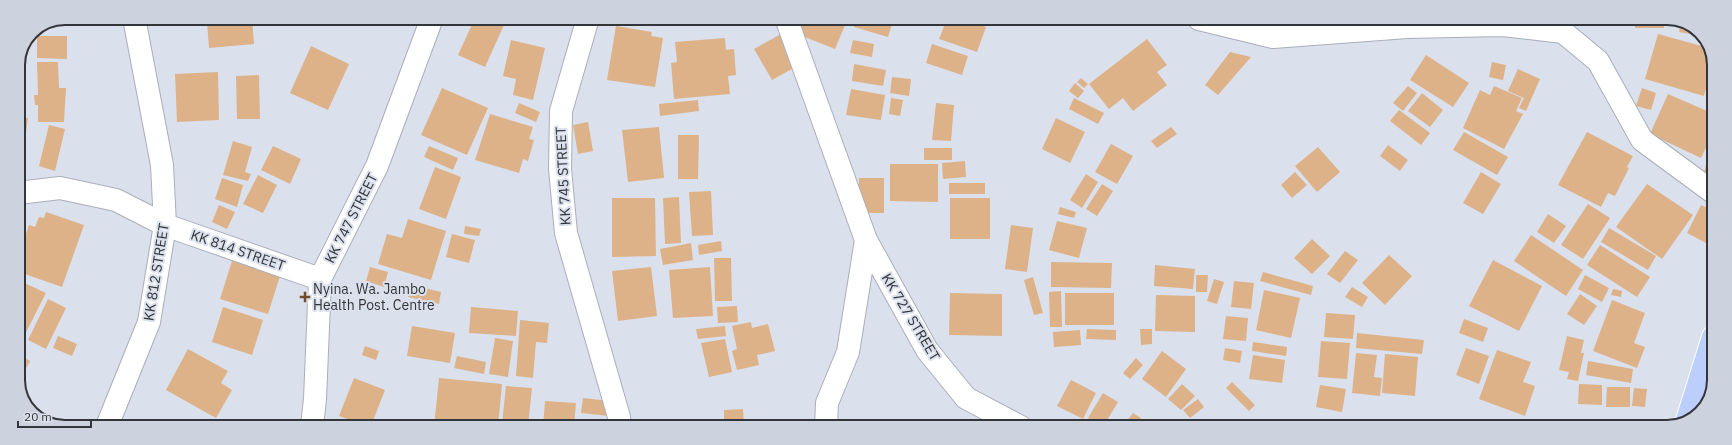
<svg xmlns="http://www.w3.org/2000/svg" width="1732" height="445" font-family="'IBM Plex Sans',sans-serif">
	<style>
		.building { fill: #ddb289 }
		.lines { fill: none; stroke-linecap: round; stroke-linejoin: round }
		.minor-casing { stroke: #a9aeba; stroke-width: 24 }
		.major-casing { stroke: #fff; stroke-width: 24 }
		.minor { stroke: #fff; stroke-width: 22 }
		.major { stroke: #bbcefc; stroke-width: 22 }
		.poi-dot { fill: #704d27; stroke: #dbe0ed; stroke-width: 1.5 }
		.labels { text-anchor: middle; dominant-baseline: central; stroke-width: 4; stroke-linejoin: round; paint-order: stroke }
		.street-label { font-size: 14px; fill: #323539; stroke: #dbe0ed }
		.poi-label { font-size: 14px; fill: #323539; stroke: #dbe0ed; text-anchor: start }
		.rim { fill: none; stroke: #323539; stroke-width: 2 }
	</style>
	<rect width="100%" height="100%" fill="#dbe0ed"/>
	<path class="building" d="M211,18H252L254,44L209,48L207,22L211,21Z
		M475,18H488L504,25L485,67L458,55Z
		M801,18H848L835,49L795,33Z
		M857,18H894L888,37L854,27Z
		M947,19H961L986,27L977,52L939,39Z
		M1297,19H1327V26L1296,24Z
		M1635,19H1664V28H1635Z
		M1681,21L1691,27L1690,34L1679,32Z
		M616,26L652,32L651,36L663,38L655,87L607,80Z
		M781,34L799,65L772,80L754,49Z
		M1658,34L1709,48L1714,61V87L1707,85L1704,96L1645,79Z
		M37,36H67V59L37,58Z
		M725,38L726,50L734,49L736,75L728,76L730,94L674,99L671,63L677,62L675,42Z
		M1147,39L1167,65L1157,72L1167,85L1133,111L1123,98L1109,109L1089,84Z
		M511,40L545,48L533,100L513,95L516,79L503,76Z
		M853,40L874,44L872,57L850,53Z
		M932,44L968,56L962,75L926,63Z
		M311,46L349,64L328,110L290,93Z
		M1230,52L1251,57L1218,95L1205,85Z
		M1426,55L1469,83L1453,107L1410,80Z
		M37,62H58L59,88H66L64,122H38V105H35L34,95H38Z
		M1492,62L1506,65L1503,80L1489,77Z
		M854,64L886,70L883,86L852,81Z
		M1518,69L1540,79L1526,111L1519,108L1524,98L1508,91Z
		M218,72L219,120L177,122L175,74Z
		M259,75L260,119H237L236,76Z
		M892,77L911,79L909,96L890,93Z
		M1081,78L1088,84L1084,88L1077,82Z
		M1075,83L1084,91L1078,98L1069,91Z
		M1408,86L1417,93L1403,111L1393,103Z
		M1494,86L1522,98L1516,111L1523,114L1504,149L1463,128L1480,90L1490,95Z
		M442,88L488,108L467,155L421,135Z
		M1642,88L1656,93L1651,110L1636,106Z
		M851,89L885,95L881,120L846,115Z
		M1422,93L1443,110L1430,127L1408,111Z
		M1668,94L1714,114V131L1701,158L1650,134Z
		M891,98L903,100L900,116L889,114Z
		M1074,98L1104,113L1098,124L1069,109Z
		M698,100L699,111L660,116L659,104Z
		M519,103L540,112L536,122L515,113Z
		M936,103L954,105L951,141L932,140Z
		M1399,110L1430,133L1421,145L1390,121Z
		M490,114L533,127L529,139L534,140L528,161L523,159L519,173L475,160Z
		M18,117L28,118L23,156H18Z
		M1056,118L1085,132L1070,163L1042,149Z
		M588,122L593,151L578,154L573,125Z
		M49,125L65,129L55,171L39,166Z
		M659,127L664,178L628,182L622,130Z
		M1171,127L1177,134L1157,148L1151,141Z
		M1464,132L1508,157L1497,175L1453,150Z
		M1587,132L1633,156L1627,167L1629,168L1615,196L1608,193L1601,207L1558,185Z
		M678,135H699L698,179H678Z
		M233,141L252,147L245,172L251,174L248,181L223,175Z
		M1111,144L1133,156L1117,184L1095,172Z
		M1388,145L1408,160L1400,171L1380,156Z
		M273,146L301,159L290,184L261,170Z
		M429,146L458,158L453,170L424,157Z
		M1318,147L1340,172L1317,192L1295,166Z
		M924,148H952V160H924Z
		M1710,148L1714,149V175L1704,173Z
		M965,161L966,177L943,179L942,163Z
		M890,164H938V202L890,201Z
		M435,167L461,177L446,219L419,209Z
		M1295,172L1307,185L1292,198L1281,185Z
		M1481,172L1501,184L1483,214L1463,203Z
		M1086,174L1098,182L1082,208L1070,200Z
		M258,175L277,185L263,213L243,204Z
		M222,178L243,185L237,207L215,199Z
		M859,178H884V213H859Z
		M949,183H985V194H949Z
		M1102,184L1113,191L1097,216L1086,209Z
		M1647,184L1693,215L1662,259L1616,227Z
		M711,191L713,235L692,236L689,192Z
		M679,197L681,243L665,244L663,198Z
		M612,198H655L656,256L612,257Z
		M950,198H990V239H950Z
		M1588,204L1610,218L1583,259L1561,245Z
		M219,205L235,212L227,229L212,222Z
		M1701,205L1714,211L1713,229L1706,243L1687,233Z
		M1060,207L1076,212L1074,218L1058,214Z
		M46,212L84,225L62,287L19,272L26,253L20,251L29,225L35,227L39,217L44,218Z
		M1548,214L1566,226L1554,243L1537,232Z
		M408,219L446,231L431,280L378,264L387,234L402,238Z
		M1057,221L1087,228L1079,258L1049,250Z
		M1011,225L1033,228L1027,272L1005,269Z
		M465,226L481,229L479,236L464,234Z
		M1609,228L1656,256L1648,270L1601,242Z
		M452,234L475,240L469,263L446,257Z
		M1531,235L1583,270L1566,296L1514,261Z
		M1312,239L1330,256L1312,274L1294,258Z
		M721,241L722,251L699,255L698,245Z
		M691,243L693,260L663,265L660,249Z
		M1600,245L1650,277L1637,297L1587,265Z
		M1345,251L1358,260L1340,283L1327,274Z
		M1389,255L1412,276L1385,305L1362,283Z
		M714,258H731L732,301H715Z
		M1493,260L1542,286L1519,331L1469,306Z
		M232,261L280,276L268,314L220,299Z
		M1051,262L1112,263L1111,288L1051,287Z
		M1155,265L1195,269L1193,289L1154,286Z
		M370,267L388,272L384,287L366,281Z
		M651,267L657,316L618,321L612,271Z
		M710,267L713,316L673,318L669,270Z
		M1263,272L1313,286L1311,295L1260,281Z
		M1196,275H1208L1207,292H1196Z
		M1585,275L1609,288L1602,302L1578,289Z
		M1033,277L1043,313L1034,315L1024,280Z
		M1214,279L1224,282L1217,304L1207,301Z
		M18,280L46,293L18,348Z
		M1234,281L1254,283L1251,309L1231,307Z
		M411,285L441,292L439,304L408,297Z
		M1352,287L1368,297L1362,307L1345,297Z
		M1613,289L1622,291L1621,297L1611,295Z
		M1264,290L1300,298L1291,338L1256,330Z
		M1061,291L1062,327H1050L1049,292Z
		M950,293L1002,294V336L949,335Z
		M1065,293H1114V325H1065Z
		M1580,294L1597,306L1584,325L1567,314Z
		M1156,295L1195,296V332L1155,331Z
		M48,299L66,308L46,349L28,340Z
		M1612,300L1645,313L1634,343L1645,347L1637,368L1593,351Z
		M737,306L738,322L718,323L717,307Z
		M223,307L263,320L252,355L212,342Z
		M471,307L518,311L516,336L469,333Z
		M1326,313L1355,315L1353,339L1324,337Z
		M1226,316L1248,318L1246,341L1223,339Z
		M1464,319L1488,328L1483,342L1459,333Z
		M520,320L549,323L547,343L536,342L533,378L516,376Z
		M751,322L752,328L768,324L775,351L757,355L759,365L737,370L732,351L737,349L732,326Z
		M412,326L455,333L450,363L407,356Z
		M725,326L726,336L698,339L696,329Z
		M1087,329L1116,330V340L1086,339Z
		M1140,329H1152V344L1141,345Z
		M1080,330L1081,345L1054,347L1053,332Z
		M1357,333L1424,340L1422,354L1356,348Z
		M58,336L77,344L72,356L53,348Z
		M1567,336L1584,340L1581,353H1584L1578,381L1567,379L1569,372L1559,370Z
		M495,338L513,341L508,377L489,374Z
		M725,339L732,372L709,377L701,343Z
		M1321,341L1350,343L1347,379L1318,377Z
		M1253,342L1287,347L1286,356L1252,351Z
		M365,346L379,351L376,360L362,355Z
		M1225,348L1242,351L1240,363L1223,360Z
		M1466,348L1489,356L1479,384L1456,375Z
		M188,349L228,371L221,383L232,390L216,418L166,390Z
		M1497,350L1531,362L1523,382L1535,386L1525,416L1479,399Z
		M1162,351L1186,369L1166,397L1142,379Z
		M1356,353L1377,355L1374,377L1382,378L1380,396L1352,393Z
		M18,354L30,361L18,383Z
		M1385,354L1418,357L1415,396L1382,393Z
		M1253,355L1285,360L1282,383L1249,379Z
		M457,356L486,362L484,374L454,368Z
		M1136,358L1143,365L1130,379L1123,373Z
		M1588,361L1633,369L1631,383L1586,375Z
		M354,378L385,390L371,426H367L339,416Z
		M439,378L502,384L498,426H434Z
		M1071,380L1096,393L1083,419L1057,406Z
		M1232,382L1255,405L1249,411L1226,388Z
		M18,384L26,387L23,396L18,386Z
		M1182,384L1195,396L1181,410L1168,399Z
		M1579,384L1602,385V405L1578,404Z
		M1320,385L1346,389L1342,412L1316,407Z
		M506,386L532,388L528,426L502,424Z
		M1607,387H1630V407H1606Z
		M1634,388L1647,389L1645,407L1632,406Z
		M1103,393L1118,402L1103,427L1088,418Z
		M583,398L610,401L609,416L581,413Z
		M1198,399L1204,407L1190,418L1183,410Z
		M545,401L576,403L574,426H543Z
		M743,409L744,426H724V410Z
		M1133,413L1141,418L1134,427H1122Z
		M1151,419L1158,427H1144Z
		M697,421L698,426H660V424Z"/>
	<g class="lines">
		<g class="minor-casing">
			<path id="minor" d="M588,18L561,111L560,169L566,233L619,417V426
				M786,18L866,240L927,350L966,398L1021,427
				M1199,19L1273,37L1407,27L1502,25L1563,32L1598,61L1642,140L1714,193
				M18,193L60,188L116,200L165,225L320,279
				M107,426L149,322L165,225L162,165L134,18
				M312,426L315,399L320,279L377,166L432,18
				M826,427L827,403L848,352L866,240"/>
		</g>
		<g class="major-casing">
			<path id="major" d="M1687,420L1713,337"/>
		</g>
		<use href="#minor" class="minor"/>
		<use href="#major" class="major"/>
	</g>
	<path class="poi-dot" d="M303 291h4v4h4v4h-4v4h-4v-4h-4v-4h4z"/>
	<g class="labels">
		<g class="street-label">
			<text transform="translate(563 176) rotate(-93)">KK 745 STREET</text>
			<text transform="translate(351 218) rotate(-63)">KK 747 STREET</text>
			<text transform="translate(238 250) rotate(19)">KK 814 STREET</text>
			<text transform="translate(156 272) rotate(-81)">KK 812 STREET</text>
			<text transform="translate(911 317) rotate(59)">KK 727 STREET</text>
		</g>
		<g class="poi-label">
			<text x="313" y="289">Nyina. Wa. Jambo<tspan x="313" dy="16">Health Post. Centre</tspan></text>
		</g>
	</g>
	<path d="M0 0H1732V445H0ZM65 25H1667A40 40 0 0 1 1707 65V380A40 40 0 0 1 1667 420H65A40 40 0 0 1 25 380V65A40 40 0 0 1 65 25Z" fill="#cdd2df" fill-rule="evenodd"/>
	<path class="rim" d="M65 25H1667A40 40 0 0 1 1707 65V380A40 40 0 0 1 1667 420H65A40 40 0 0 1 25 380V65A40 40 0 0 1 65 25Z"/>
	<path d="M18 421v6h73v-6" fill="none" stroke="#323539" stroke-width="2"/>
	<text x="24" y="421" font-size="12" fill="#323539" stroke="#dbe0ed" stroke-width="3" paint-order="stroke">20 m</text>
</svg>
